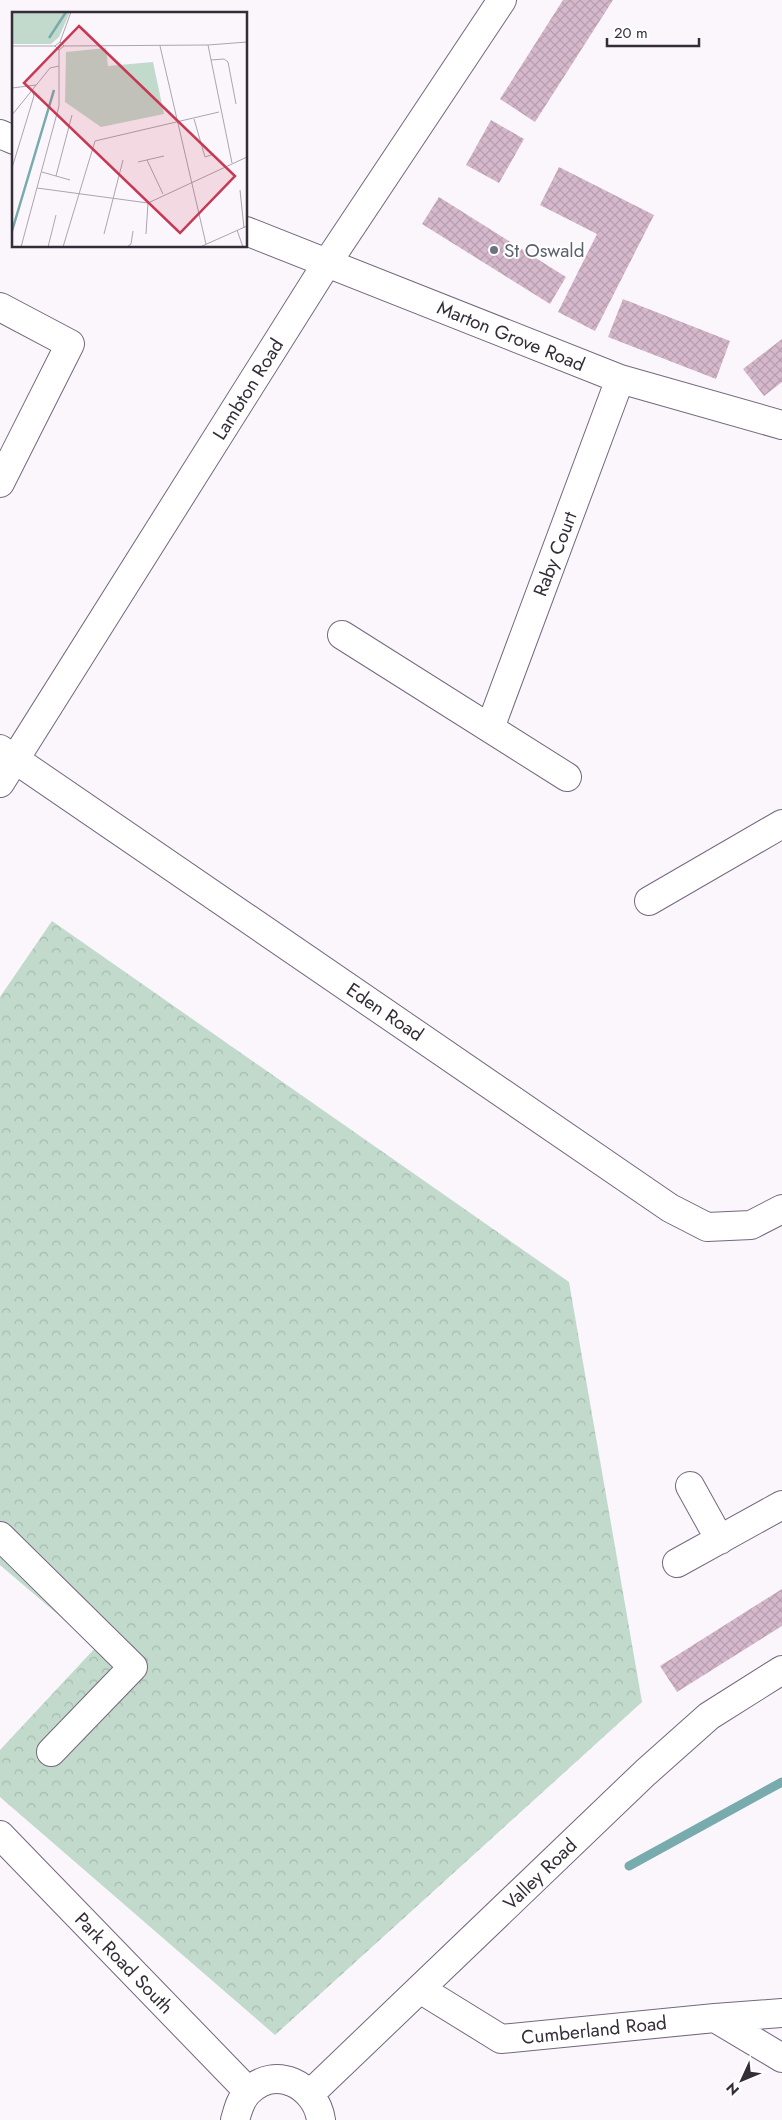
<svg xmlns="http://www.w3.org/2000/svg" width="782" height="2120" font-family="Jost,sans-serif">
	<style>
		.park { fill: url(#park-crowns) }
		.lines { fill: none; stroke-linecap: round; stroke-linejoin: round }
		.stream { stroke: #77abad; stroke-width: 9 }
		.building { fill: url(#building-cross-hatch) }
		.minor-casing { stroke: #76677f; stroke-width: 30 }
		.minor { stroke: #fff; stroke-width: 28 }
		.worship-dot { fill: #6b7280; stroke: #fff; stroke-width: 2 }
		.labels { text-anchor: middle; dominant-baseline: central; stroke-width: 4; stroke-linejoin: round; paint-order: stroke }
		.worship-label { font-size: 19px; fill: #5b616d; stroke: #fff; text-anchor: start }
		.street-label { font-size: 19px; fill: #342d38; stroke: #fff }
		.inset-river { fill: none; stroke: #77abad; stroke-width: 2.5 }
		.inset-road { fill: none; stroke: #aba6ae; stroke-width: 1 }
		.view { fill: #c83853; fill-opacity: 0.15; stroke: #c83853; stroke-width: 2.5 }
		.inset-edge { fill: none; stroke: #342d38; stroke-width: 2.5 }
	</style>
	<defs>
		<pattern id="park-crowns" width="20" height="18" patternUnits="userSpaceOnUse" patternTransform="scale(1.25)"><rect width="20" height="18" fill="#c1dacc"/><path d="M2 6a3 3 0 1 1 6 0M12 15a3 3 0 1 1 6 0" fill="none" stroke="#a6bbb0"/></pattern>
		<pattern id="building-cross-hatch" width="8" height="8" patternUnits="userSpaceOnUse" patternTransform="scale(1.25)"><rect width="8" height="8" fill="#d5b8cb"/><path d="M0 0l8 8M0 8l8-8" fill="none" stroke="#b79eaf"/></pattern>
	</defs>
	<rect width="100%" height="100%" fill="#faf6fc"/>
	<path class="park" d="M52,921L569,1282L642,1702L275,2035L0,1797V1750L96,1647L0,1565V997Z"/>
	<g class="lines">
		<path class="stream" d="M629,1866L782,1782"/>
	</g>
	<path class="building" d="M563,0H613L535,122L500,99Z
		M491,120L524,139L499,183L466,165Z
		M559,167L654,215L595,331L558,312L597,234L540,205Z
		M439,197L566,277L550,304L422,224Z
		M623,299L730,341L716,379L608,337Z
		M782,339V382L764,396L743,369Z
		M782,1589V1626L677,1692L660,1666Z"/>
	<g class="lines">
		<g class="minor-casing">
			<path id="minor" d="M0,134L14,140
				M246,231L620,379L782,425
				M0,307L70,344L0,483
				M342,635L567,777
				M490,728L620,379
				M0,749L670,1208L707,1227L751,1225L782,1209
				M0,783L327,263L502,0
				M649,901L782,824
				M690,1486L720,1540
				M0,1536L133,1667L51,1752
				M677,1563L782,1505
				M0,1835L248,2091
				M420,1989L501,2039L715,2018L782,2013
				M715,2018L782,2058
				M310,2094L645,1773L709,1716L782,1670
				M235,2120C238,2110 240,2100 248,2092C275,2064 316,2085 321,2120"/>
		</g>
		<use href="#minor" class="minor"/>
	</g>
	<circle class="worship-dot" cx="494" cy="250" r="5"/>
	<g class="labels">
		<g class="worship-label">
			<text x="504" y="250">St Oswald</text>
		</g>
		<g class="street-label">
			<text transform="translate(511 336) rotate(22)">Marton Grove Road</text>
			<text transform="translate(248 389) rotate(-58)">Lambton Road</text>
			<text transform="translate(555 554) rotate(-69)">Raby Court</text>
			<text transform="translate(385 1012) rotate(34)">Eden Road</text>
			<text transform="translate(540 1874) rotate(-44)">Valley Road</text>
			<text transform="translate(124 1963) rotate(46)">Park Road South</text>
			<text transform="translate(594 2030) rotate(-6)">Cumberland Road</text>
		</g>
	</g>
	<g transform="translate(12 12)">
		<rect width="235" height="235" fill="#faf6fc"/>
		<path d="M0,0H58L47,25L39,32H0ZM94,36L96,54L141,50L152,102L89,115L53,90L54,40Z" fill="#c1dacc"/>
		<path class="inset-river" d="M37,26L54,0M0,219L42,78"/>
		<path class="inset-road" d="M48,30L59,0M196,33L220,151M0,34H43L48,30L52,34L47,38L43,34M52,34L196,33L235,30M148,34L194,232M199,48L212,47L216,50L224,92M0,76L24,73M0,103L38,56L47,54M182,107L193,145L202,142M135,148L151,182M126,150L152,144M0,156L22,84L20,78M30,160L58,168M44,164L60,103M25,176L136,191L235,145M228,178L232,216M225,218L231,235M92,222L111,148M134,222L136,191M9,235L47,94V38M36,235L44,203M51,235L83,129L207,100M115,235L119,232L121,219M188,235L235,214"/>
		<path class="view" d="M67,14L223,164L168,221L12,71Z"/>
		<rect width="235" height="235" class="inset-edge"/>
	</g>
	<g transform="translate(742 2080) rotate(226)" stroke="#ffffff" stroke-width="4" paint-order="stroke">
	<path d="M0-4L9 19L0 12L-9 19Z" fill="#342d38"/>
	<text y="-8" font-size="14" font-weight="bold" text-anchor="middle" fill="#342d38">N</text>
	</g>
	<path d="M607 38v8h92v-8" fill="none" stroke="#342d38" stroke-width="2.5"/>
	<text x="614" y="38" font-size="15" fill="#342d38" stroke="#ffffff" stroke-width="4" paint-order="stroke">20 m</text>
</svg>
